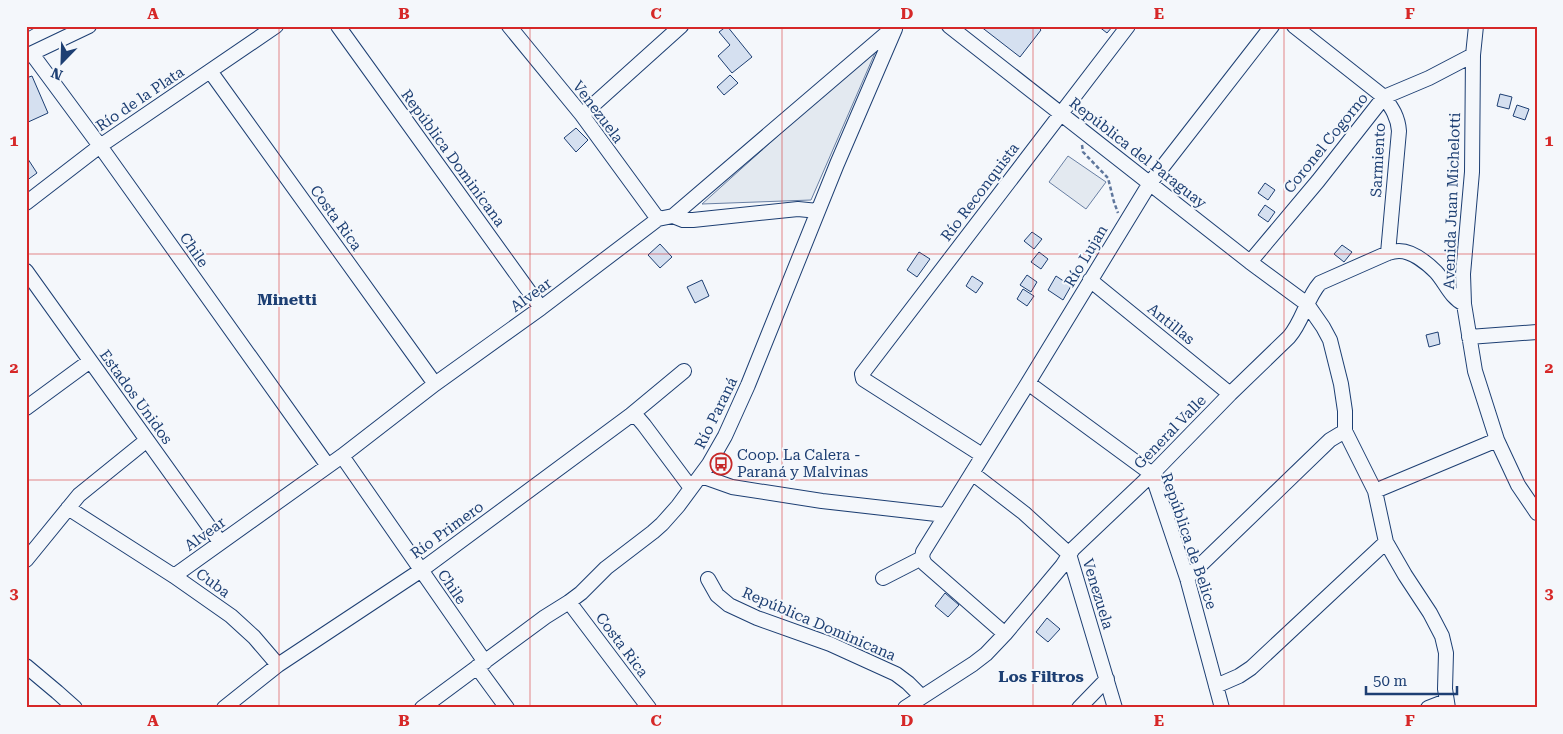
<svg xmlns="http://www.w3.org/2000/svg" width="1563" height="734" font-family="'Roboto Serif',serif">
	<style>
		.green { fill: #e3e9f0; stroke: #687fa3 }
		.building { fill: #d5e0f0; stroke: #1d3f73 }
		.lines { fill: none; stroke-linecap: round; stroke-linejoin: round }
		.minor-casing { stroke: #1d3f73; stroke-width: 16 }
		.path { stroke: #5e769c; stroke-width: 2.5; stroke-dasharray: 4 2.5; stroke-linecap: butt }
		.minor { stroke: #f4f7fb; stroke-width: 14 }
		.rail-casing { stroke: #1d3f73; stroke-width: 5.5 }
		.rail { stroke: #f4f7fb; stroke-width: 4; stroke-dasharray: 11; stroke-linecap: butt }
		.grid { fill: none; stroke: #d62828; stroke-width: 1; stroke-opacity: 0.55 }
		.labels { text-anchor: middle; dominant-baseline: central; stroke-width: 4; stroke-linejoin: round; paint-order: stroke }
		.street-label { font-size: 15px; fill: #1d3f73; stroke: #f4f7fb }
		.poi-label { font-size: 15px; fill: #1d3f73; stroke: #f4f7fb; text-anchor: start }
		.neighbourhood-label { font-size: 16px; font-weight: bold; fill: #1d3f73; stroke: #f4f7fb }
		.neatline { fill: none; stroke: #d62828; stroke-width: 2 }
		.grid-label { font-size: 16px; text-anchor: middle; font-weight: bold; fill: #d62828 }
	</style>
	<rect width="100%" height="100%" fill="#f4f7fb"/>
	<path class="green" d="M878,46L811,200L702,204Z
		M1068,156L1106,182L1086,209L1049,182Z"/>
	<path class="building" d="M727,26L752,57L732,73L718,56L730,45L719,32Z
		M980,26H1037L1041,30L1020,57Z
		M1098,26H1113L1107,33Z
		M730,75L738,83L724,95L717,87Z
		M32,76L48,113L26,123V78Z
		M1500,94L1512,97L1509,109L1497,106Z
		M1517,105L1529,109L1525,120L1513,116Z
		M576,128L588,140L576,152L564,138Z
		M26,156L37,173L26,181Z
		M1265,183L1275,190L1268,200L1258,193Z
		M1265,205L1275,212L1268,222L1258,215Z
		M1032,232L1042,239L1034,249L1024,241Z
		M660,244L672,257L660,268L648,255Z
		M1342,245L1352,252L1344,262L1334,254Z
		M919,252L930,259L917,277L907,270Z
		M1039,252L1048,259L1041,269L1031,262Z
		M1027,275L1037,282L1031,292L1020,285Z
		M972,276L983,283L976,293L966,286Z
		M1056,276L1071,286L1063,300L1048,290Z
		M702,280L709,296L695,303L687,287Z
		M1023,289L1034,296L1027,306L1017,299Z
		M1438,332L1440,344L1429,347L1426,335Z
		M945,593L959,605L948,617L935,606Z
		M1047,618L1060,629L1048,642L1036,632Z"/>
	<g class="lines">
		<g class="minor-casing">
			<path id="minor" d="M338,26L541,308
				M509,26L582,115L658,219
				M949,26L1250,262L1307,304L1323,327L1330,340L1341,384L1345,411V431L1375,491L1386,542L1405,575L1430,613L1442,636L1446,653L1445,689L1448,708
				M1294,26L1384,97C1392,108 1398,117 1399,131L1388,253
				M1476,26L1473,55L1472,172L1463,274L1464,304L1475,371L1497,440L1518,485L1537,513
				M32,54L100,146L328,466
				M26,56L89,26
				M210,71L435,384
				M582,115L681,26
				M26,203L100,146L276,26
				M673,216L683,220H693L798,209L818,211
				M1250,262L1318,181L1384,97L1429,78L1473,55
				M26,271L220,542
				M1090,280L1230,394
				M1469,337L1537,332
				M1028,383L1152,474L1187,578L1222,708
				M26,408L90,361
				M631,415L638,418L644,425L691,488
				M982,455L863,379L862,374L1128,26
				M342,456L485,662
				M972,473L1024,513L1069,554L1115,708
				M701,476L732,487L822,501L945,515
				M1375,491L1497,440
				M68,508L174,576L231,616L254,637L278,665
				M26,560L79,495L147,440
				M174,576L342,456L435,384L541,308L658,219L673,216L895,26
				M883,578L922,558
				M1187,578L1330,440L1345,431
				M708,579L717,595L729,605L757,618L830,644L896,674L908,683L922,697
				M569,602L649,708
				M1005,634L925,564L922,558L923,552L1028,383L1150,183L1272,26
				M26,666L57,692L75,708
				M477,667L507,708
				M1216,686L1239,676L1251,668L1386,542
				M224,708L278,665L420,571L631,415L684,371
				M422,708L545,617L569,602L581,593L606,568L653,532L662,524L678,506L709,464L725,436L748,385L837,164L895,29
				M905,708L973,664L986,654L1005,634L1062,566L1073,549L1152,474L1230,394L1289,337C1303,321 1306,299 1320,283L1388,253C1391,252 1395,251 1399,251C1412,251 1427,263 1436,272C1446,283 1450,297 1464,304
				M1079,708L1107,679
				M1428,708L1446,701"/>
		</g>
		<path class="path" d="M1082,145L1083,152L1108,178L1114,202L1118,213"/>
		<use href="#minor" class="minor"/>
		<g class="rail-casing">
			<path id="rail" d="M26,30L33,26"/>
		</g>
		<use href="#rail" class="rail"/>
	</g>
	<path class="grid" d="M279,26V708M530,26V708M782,26V708M1033,26V708M1284,26V708M26,254H1537M26,480H1537"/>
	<defs>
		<g id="bus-ring" transform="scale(1.125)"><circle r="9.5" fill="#f4f7fb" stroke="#c62828" stroke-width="1.5"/><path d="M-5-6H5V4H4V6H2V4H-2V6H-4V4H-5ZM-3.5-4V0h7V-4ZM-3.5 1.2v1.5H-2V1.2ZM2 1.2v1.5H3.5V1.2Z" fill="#c62828"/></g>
	</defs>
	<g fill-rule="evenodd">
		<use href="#bus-ring" x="721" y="464"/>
	</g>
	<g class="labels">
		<g class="street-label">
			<text transform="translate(140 99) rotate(-34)">Río de la Plata</text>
			<text transform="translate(598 112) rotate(53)">Venezuela</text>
			<text transform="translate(1326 143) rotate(-51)">Coronel Cogorno</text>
			<text transform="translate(1138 153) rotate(38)">República del Paraguay</text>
			<text transform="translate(453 158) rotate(54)">República Dominicana</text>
			<text transform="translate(1378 160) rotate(-87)">Sarmiento</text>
			<text transform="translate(980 192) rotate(-53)">Río Reconquista</text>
			<text transform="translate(1452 201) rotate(-88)">Avenida Juan Michelotti</text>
			<text transform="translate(336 218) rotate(54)">Costa Rica</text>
			<text transform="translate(194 250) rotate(55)">Chile</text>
			<text transform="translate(1086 256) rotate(-59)">Río Lujan</text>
			<text transform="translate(531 295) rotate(-36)">Alvear</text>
			<text transform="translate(1171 324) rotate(39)">Antillas</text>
			<text transform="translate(136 397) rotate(54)">Estados Unidos</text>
			<text transform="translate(716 413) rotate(-64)">Río Paraná</text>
			<text transform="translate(1170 432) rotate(-46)">General Valle</text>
			<text transform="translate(447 530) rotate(-36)">Río Primero</text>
			<text transform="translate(205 534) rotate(-36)">Alvear</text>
			<text transform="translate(1189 541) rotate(71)">República de Belice</text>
			<text transform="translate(213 583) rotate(36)">Cuba</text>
			<text transform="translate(452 587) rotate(55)">Chile</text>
			<text transform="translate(1098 594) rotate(73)">Venezuela</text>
			<text transform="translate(819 624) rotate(23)">República Dominicana</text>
			<text transform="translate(622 645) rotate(53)">Costa Rica</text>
		</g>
		<g class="poi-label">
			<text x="737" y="455">Coop. La Calera -<tspan x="737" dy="17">Paraná y Malvinas</tspan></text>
		</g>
		<g class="neighbourhood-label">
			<text x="287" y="299">Minetti</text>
			<text x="1041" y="676">Los Filtros</text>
		</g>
	</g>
	<rect width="1563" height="734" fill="none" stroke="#f4f7fb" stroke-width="55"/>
	<g transform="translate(62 62) rotate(203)" stroke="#f4f7fb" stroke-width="4" paint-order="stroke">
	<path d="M0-4L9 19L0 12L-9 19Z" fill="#1d3f73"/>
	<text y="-8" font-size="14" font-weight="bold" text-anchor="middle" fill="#1d3f73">N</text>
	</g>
	<path d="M1366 686v8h91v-8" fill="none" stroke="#1d3f73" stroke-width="2.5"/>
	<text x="1373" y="686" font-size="15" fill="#1d3f73" stroke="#f4f7fb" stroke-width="4" paint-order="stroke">50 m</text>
	<rect x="28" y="28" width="1508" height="678" class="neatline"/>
	<g class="grid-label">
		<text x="153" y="19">A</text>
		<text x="404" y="19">B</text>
		<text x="656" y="19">C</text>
		<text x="907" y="19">D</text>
		<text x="1159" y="19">E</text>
		<text x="1410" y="19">F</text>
		<text x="14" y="146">1</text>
		<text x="1549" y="146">1</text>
		<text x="14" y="373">2</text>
		<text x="1549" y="373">2</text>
		<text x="14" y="599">3</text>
		<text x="1549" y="599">3</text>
		<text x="153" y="726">A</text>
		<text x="404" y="726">B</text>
		<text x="656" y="726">C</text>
		<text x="907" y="726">D</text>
		<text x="1159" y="726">E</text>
		<text x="1410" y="726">F</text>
	</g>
</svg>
